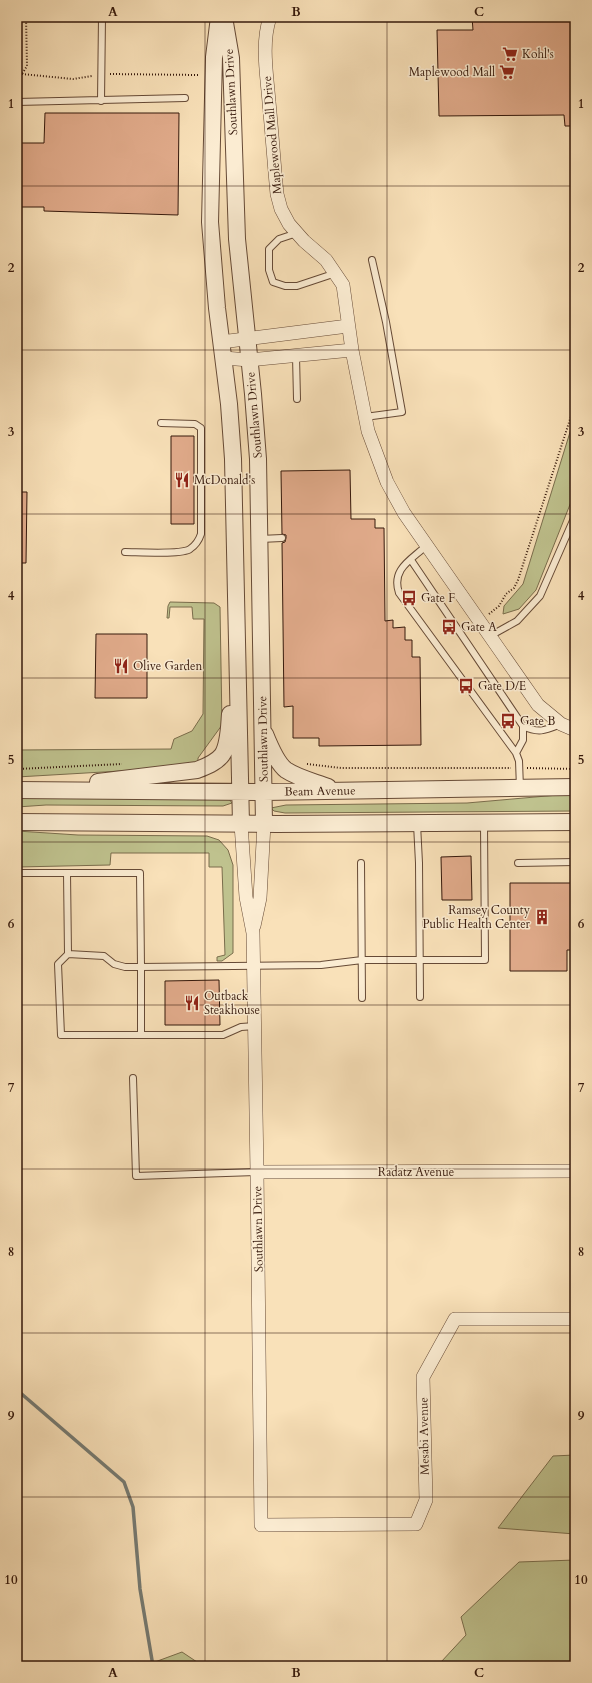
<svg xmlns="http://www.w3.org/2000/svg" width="592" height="1683" font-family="Cardo,serif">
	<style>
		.green { fill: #bfc28e; stroke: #7a6d4c }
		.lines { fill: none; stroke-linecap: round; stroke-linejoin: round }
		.stream { stroke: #757a72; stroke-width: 3.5 }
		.building { fill: #e1ab8b; stroke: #35180b }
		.service-casing { stroke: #664a36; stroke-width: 8 }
		.minor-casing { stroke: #664a36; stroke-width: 14 }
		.tertiary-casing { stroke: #664a36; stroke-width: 18 }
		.path { stroke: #35180b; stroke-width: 2; stroke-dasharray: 1 2; stroke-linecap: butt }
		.service { stroke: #fbecd2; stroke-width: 6 }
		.minor { stroke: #fbecd2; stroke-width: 13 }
		.tertiary { stroke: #fbecd2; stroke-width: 16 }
		.grid { fill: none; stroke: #35180b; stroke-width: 1; stroke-opacity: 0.55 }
		.labels { text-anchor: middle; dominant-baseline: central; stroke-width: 3; stroke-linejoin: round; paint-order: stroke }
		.poi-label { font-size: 12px; fill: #35180b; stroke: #fbecd2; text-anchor: start }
		.street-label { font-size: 12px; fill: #35180b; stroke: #fbecd2 }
		.neatline { fill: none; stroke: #35180b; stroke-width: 1.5 }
		.grid-label { font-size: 13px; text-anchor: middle; font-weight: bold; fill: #35180b }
	</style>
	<rect width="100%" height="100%" fill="#f9e1b9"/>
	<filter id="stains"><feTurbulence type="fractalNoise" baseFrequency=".005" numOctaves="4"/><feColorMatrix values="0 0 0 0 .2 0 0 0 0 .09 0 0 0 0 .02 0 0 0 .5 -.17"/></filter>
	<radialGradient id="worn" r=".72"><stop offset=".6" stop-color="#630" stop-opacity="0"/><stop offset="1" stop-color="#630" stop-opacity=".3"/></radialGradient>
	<path class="green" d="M575,416V492L536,590L519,609L503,614L504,606L523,584Z
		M170,602L214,603L220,607L222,725L198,758V764L189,767L17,777V750L171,749L174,739L192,731L203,714L204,619H193L192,607H170L169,618H167L168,606Z
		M17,795L229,799L232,803L223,806L46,805L17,807Z
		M558,795H575V811L285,813L274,811L271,808L286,805L467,803Z
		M17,831L78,835L207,836L219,840L228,850L233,865V953L222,961H217V957L225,955L222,867H209V853H111L110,865L17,867Z
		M575,1455V1534L498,1528L553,1456Z
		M575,1560V1666H346L441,1662L466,1635L461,1617L519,1562Z
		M182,1652L203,1666H144Z"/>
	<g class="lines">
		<path class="stream" d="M17,1390L124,1482L133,1507L140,1589L153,1666"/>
	</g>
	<path class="building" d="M472,17H575V126H565L564,115L439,116L437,30H473Z
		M45,113H179L178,215L44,211V207H17V143H44Z
		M171,436H194V524H171Z
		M350,470L351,519H375V528H384L385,621L393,620V628L405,627V640H412V657H420L421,745L319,746V738H293V706L284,707L282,543L285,542L286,538V535L282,534L281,471Z
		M17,492H27L26,563H17Z
		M96,634H147V698H95Z
		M471,856L472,900H442L441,857Z
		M510,883H575V950H567V971H510Z
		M219,980L220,1025H165V981Z"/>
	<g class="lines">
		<g class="service-casing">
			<path id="service" d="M101,101L102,17
				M17,102L185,98
				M297,233L279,239L269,249V270L273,282L285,286H297L336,273
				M296,356L297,399
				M365,417L402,412L386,322L372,260
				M260,539L282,538
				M426,546C411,560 391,569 399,593L516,753L519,761L520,788
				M125,552C137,552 182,555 190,549C196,545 199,540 201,534V428L195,424L161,423
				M411,560L523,726C539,734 546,730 561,724
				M490,636L517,621L540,596L575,516
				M516,753L523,740V726
				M417,824L419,863L420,997
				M361,863L362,998
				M518,863L575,862
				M17,873H140L141,967L321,965L362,960H485L484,824
				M67,873L68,954
				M141,1034V967H125L114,964L104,956L68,954L58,964L61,1035H223L241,1027L255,1026
				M133,1078L136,1176L257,1172"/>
		</g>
		<g class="minor-casing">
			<path id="minor" d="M270,17C261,44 267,75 269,102C272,133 274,163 277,194L281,209L289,224L304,241L326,260L343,285L352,350L368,431L387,482L404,513L538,705L561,724L575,730
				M221,342L348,326
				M224,358L249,360L352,350
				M241,824L246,897L253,933L257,1172L261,1525L416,1524L426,1500L423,1377L455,1319H575
				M254,926L260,898L264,824
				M257,1172L575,1171"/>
		</g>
		<g class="tertiary-casing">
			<path id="tertiary" d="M219,17L214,57L210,222L217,308L229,404L233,459L241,824
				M224,17L231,58L237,239L253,394L258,459L264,824
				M265,734C269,744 278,764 286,770C298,778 315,782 328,787
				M98,782L197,770C205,767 216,763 222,755C229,745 229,726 230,714
				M17,790L264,792L575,787
				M17,822L277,824L575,822"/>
		</g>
		<path class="path" d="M22,74L73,79L92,76
			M110,74L198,75
			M17,76L22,74L27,66L26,17
			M489,614L499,606L506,594L514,588L518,580L575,404
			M307,764L341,768H511
			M527,768L575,769
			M17,769L122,764"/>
		<use href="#service" class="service"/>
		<use href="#minor" class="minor"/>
		<use href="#tertiary" class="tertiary"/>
	</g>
	<path class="grid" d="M205,17V1666M387,17V1666M17,186H575M17,350H575M17,514H575M17,678H575M17,842H575M17,1005H575M17,1169H575M17,1333H575M17,1497H575"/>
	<defs>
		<g id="supermarket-bare" transform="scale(1.2)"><path d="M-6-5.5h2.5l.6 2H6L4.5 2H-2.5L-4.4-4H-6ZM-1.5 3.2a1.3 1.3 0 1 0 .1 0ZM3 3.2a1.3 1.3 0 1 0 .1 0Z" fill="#8f2418" stroke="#fbecd2" stroke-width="2.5" paint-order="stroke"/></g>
		<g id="restaurant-bare" transform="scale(1.2)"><path d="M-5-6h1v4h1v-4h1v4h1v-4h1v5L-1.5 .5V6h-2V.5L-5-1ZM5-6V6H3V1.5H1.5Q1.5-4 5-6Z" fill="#8f2418" stroke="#fbecd2" stroke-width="2.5" paint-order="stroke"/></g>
		<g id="bus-bare" transform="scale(1.2)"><path d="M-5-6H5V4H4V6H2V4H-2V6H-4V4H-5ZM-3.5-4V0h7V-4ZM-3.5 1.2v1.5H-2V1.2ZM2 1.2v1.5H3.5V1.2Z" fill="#8f2418" stroke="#fbecd2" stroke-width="2.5" paint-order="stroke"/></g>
		<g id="building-bare" transform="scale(1.2)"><path d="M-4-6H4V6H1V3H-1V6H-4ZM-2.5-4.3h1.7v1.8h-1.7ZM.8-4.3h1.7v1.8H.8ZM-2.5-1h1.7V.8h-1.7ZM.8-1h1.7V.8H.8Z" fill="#8f2418" stroke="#fbecd2" stroke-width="2.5" paint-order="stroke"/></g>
	</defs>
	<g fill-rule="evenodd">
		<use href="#supermarket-bare" x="510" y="54"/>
		<use href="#supermarket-bare" x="507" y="72"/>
		<use href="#restaurant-bare" x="182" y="480"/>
		<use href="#bus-bare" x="409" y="598"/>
		<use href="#bus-bare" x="449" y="627"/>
		<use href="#restaurant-bare" x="121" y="666"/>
		<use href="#bus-bare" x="466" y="686"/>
		<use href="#bus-bare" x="508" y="721"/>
		<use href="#building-bare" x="542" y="917"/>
		<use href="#restaurant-bare" x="192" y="1003"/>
	</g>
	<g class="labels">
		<g class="poi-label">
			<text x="522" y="54">Kohl's</text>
			<text x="495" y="72" text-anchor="end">Maplewood Mall</text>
			<text x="194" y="480">McDonald's</text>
			<text x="421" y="598">Gate F</text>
			<text x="461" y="627">Gate A</text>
			<text x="133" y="666">Olive Garden</text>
			<text x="478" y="686">Gate D/E</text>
			<text x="520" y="721">Gate B</text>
			<text x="530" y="910" text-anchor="end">Ramsey County<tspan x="530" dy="14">Public Health Center</tspan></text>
			<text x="204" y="996">Outback<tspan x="204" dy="14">Steakhouse</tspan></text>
		</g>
		<g class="street-label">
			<text transform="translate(231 92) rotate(-93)">Southlawn Drive</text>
			<text transform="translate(272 135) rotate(-95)">Maplewood Mall Drive</text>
			<text transform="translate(254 415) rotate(-95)">Southlawn Drive</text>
			<text transform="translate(263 739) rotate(-91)">Southlawn Drive</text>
			<text transform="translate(320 791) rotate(-1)">Beam Avenue</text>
			<text x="416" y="1172">Radatz Avenue</text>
			<text transform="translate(258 1229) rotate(-91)">Southlawn Drive</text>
			<text transform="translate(424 1436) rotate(-91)">Mesabi Avenue</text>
		</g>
	</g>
	<rect width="592" height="1683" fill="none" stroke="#f9e1b9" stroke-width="44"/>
	<rect x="22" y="22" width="548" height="1639" class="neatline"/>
	<g class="grid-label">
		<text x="113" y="16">A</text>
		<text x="296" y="16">B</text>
		<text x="479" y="16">C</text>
		<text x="11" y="108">1</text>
		<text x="581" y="108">1</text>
		<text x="11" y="272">2</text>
		<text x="581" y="272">2</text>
		<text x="11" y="436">3</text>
		<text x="581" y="436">3</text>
		<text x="11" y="600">4</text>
		<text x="581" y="600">4</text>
		<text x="11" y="764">5</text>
		<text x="581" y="764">5</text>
		<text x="11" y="928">6</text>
		<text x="581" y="928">6</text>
		<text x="11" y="1092">7</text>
		<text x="581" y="1092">7</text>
		<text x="11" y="1256">8</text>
		<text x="581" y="1256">8</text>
		<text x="11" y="1420">9</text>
		<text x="581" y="1420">9</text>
		<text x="11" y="1584">10</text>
		<text x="581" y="1584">10</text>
		<text x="113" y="1677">A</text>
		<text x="296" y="1677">B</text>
		<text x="479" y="1677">C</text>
	</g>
	<rect width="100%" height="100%" filter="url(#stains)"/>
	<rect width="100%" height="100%" fill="url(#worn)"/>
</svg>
